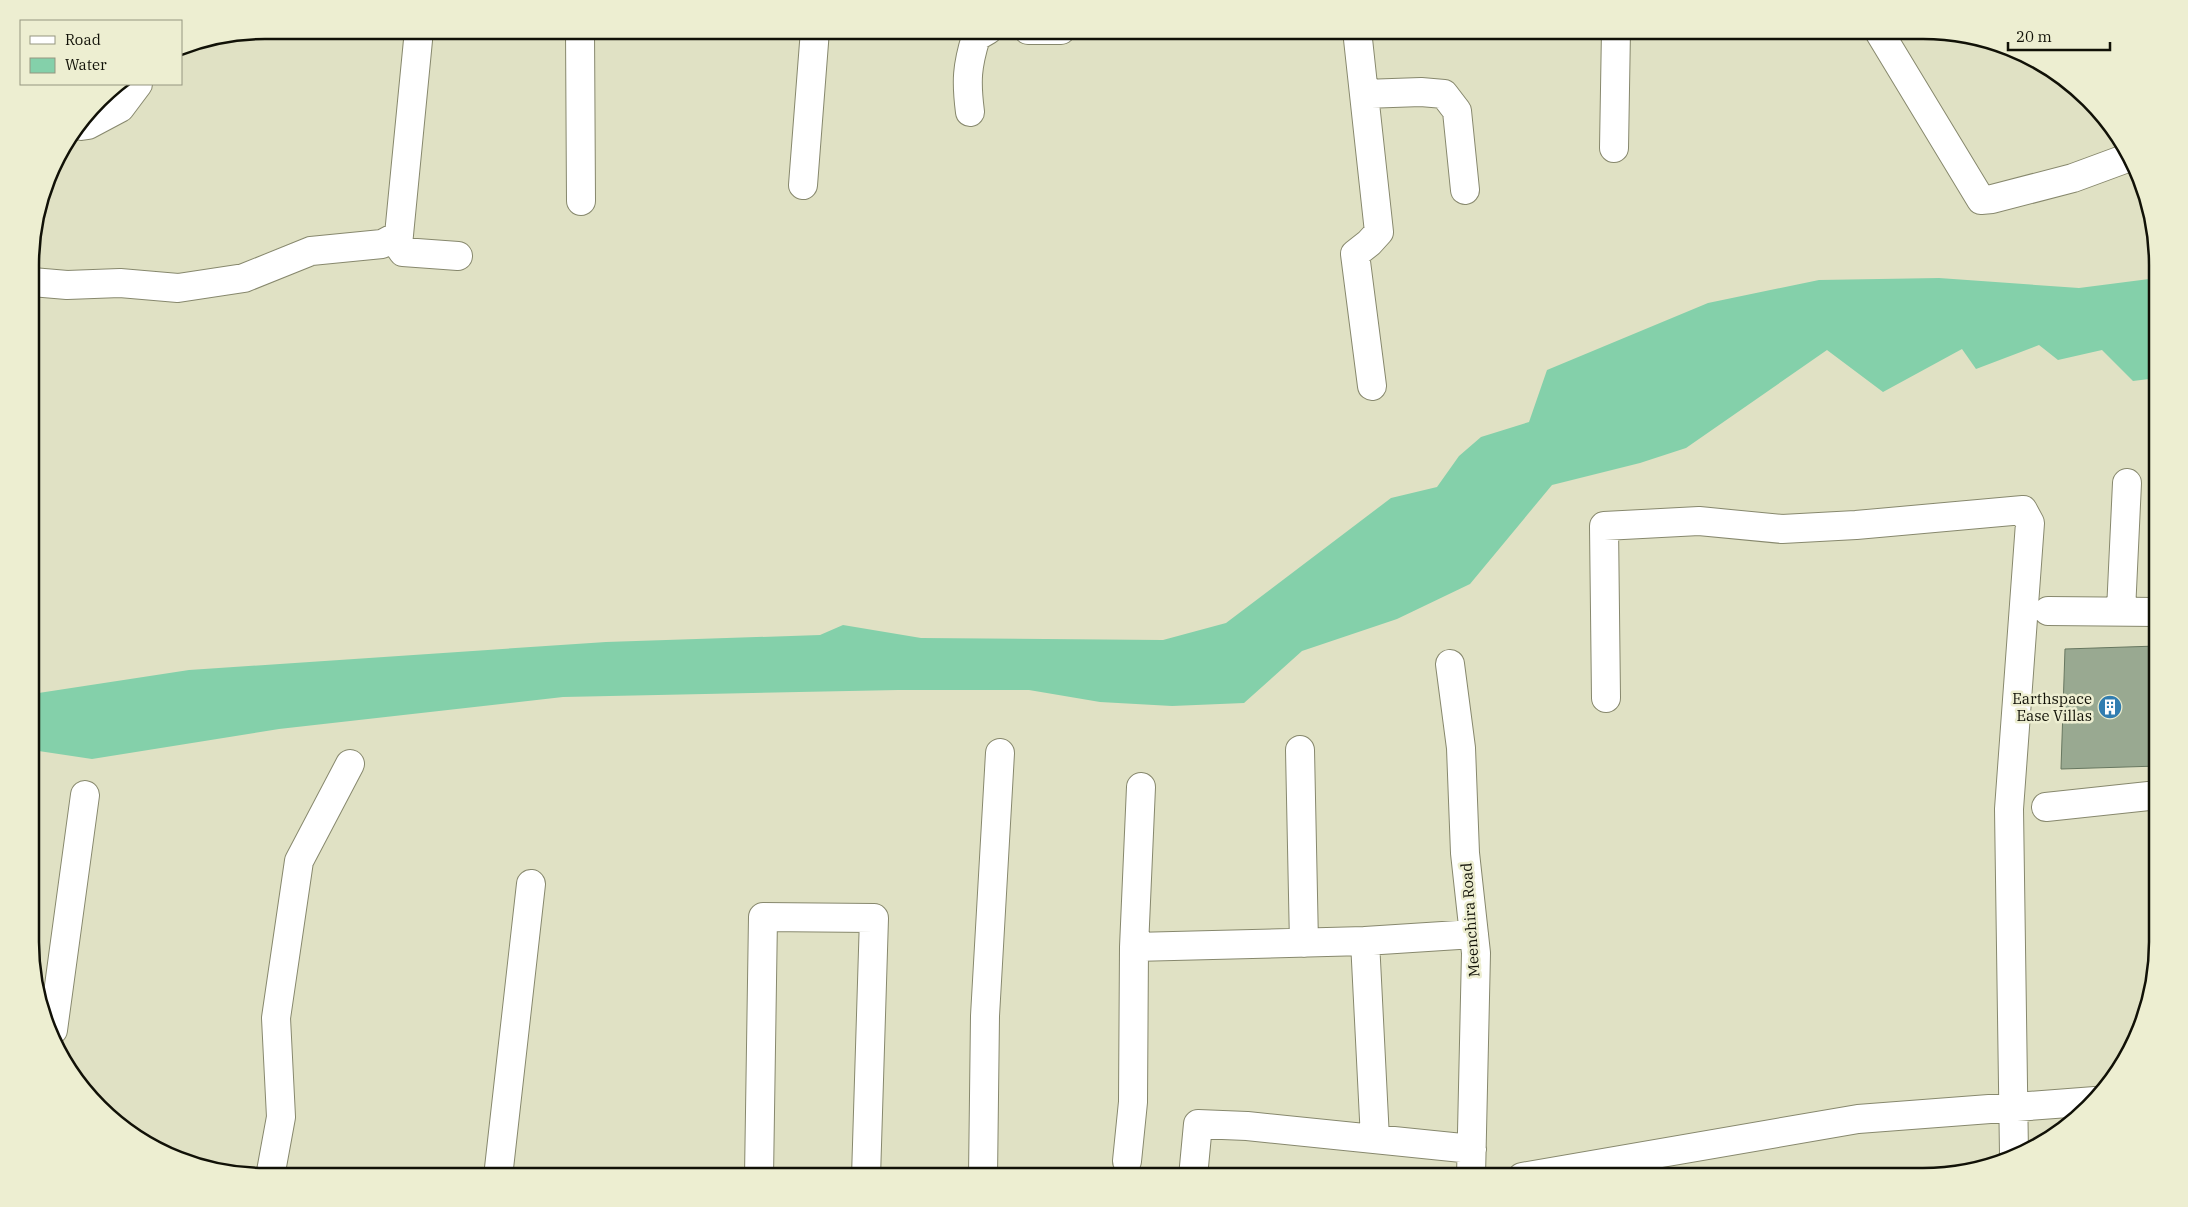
<svg xmlns="http://www.w3.org/2000/svg" width="2188" height="1207" font-family="'IBM Plex Serif',serif">
	<style>
		.water { fill: #84d0aa }
		.building { fill: #99a991; stroke: #677760 }
		.lines { fill: none; stroke-linecap: round; stroke-linejoin: round }
		.minor-casing { stroke: #87886d; stroke-width: 30 }
		.minor { stroke: #fff; stroke-width: 28 }
		.labels { text-anchor: middle; dominant-baseline: central; stroke-width: 5; stroke-linejoin: round; paint-order: stroke }
		.poi-label { font-size: 15px; fill: #111107; stroke: #edeed1; text-anchor: end }
		.street-label { font-size: 15px; fill: #111107; stroke: #edeed1 }
		.rim { fill: none; stroke: #111107; stroke-width: 2.5 }
	</style>
	<rect width="100%" height="100%" fill="#e0e1c4"/>
	<path class="water" d="M1939,278L2079,288L2157,278V378L2133,381L2102,350L2058,360L2039,345L1976,369L1962,349L1883,392L1827,350L1686,448L1640,463L1552,485L1470,584L1397,619L1302,651L1244,703L1172,706L1100,702L1029,690H898L563,697L279,729L92,759L32,750V694L189,670L606,642L820,635L843,625L921,638L1163,640L1226,623L1391,498L1437,487L1459,456L1481,437L1529,422L1547,370L1708,303L1819,280Z"/>
	<path class="building" d="M2157,646L2158,766L2061,769L2065,649Z"/>
	<g class="lines">
		<g class="minor-casing">
			<path id="minor" d="M419,30L398,245L403,252L458,256
				M580,30L581,201
				M1028,30H1061
				M1357,30L1379,232L1369,243L1355,254L1372,386
				M1878,30L1981,200L1992,199L2073,178L2130,157
				M1364,94L1421,92L1444,94L1457,111L1465,190
				M970,112C966,81 967,66 976,37L988,30
				M81,126L88,125L120,108L138,84
				M1614,148L1616,30
				M803,185L815,30
				M32,282L67,285L120,283L178,288L244,278L311,251L382,244L399,235
				M2048,611L2157,612
				M2121,611L2127,483
				M1450,664L1461,748L1465,853L1476,953L1471,1177
				M1606,698L1604,526L1699,521L1782,529L1856,525L2023,510L2030,523L2009,809L2014,1154
				M1300,750L1304,943
				M1141,787L1134,947L1365,941L1375,1139
				M2046,807L2158,795
				M1365,941L1474,934
				M53,1030L85,795
				M1127,1161L1133,1102L1134,947
				M270,1177L281,1117L276,1018L299,861L350,764
				M498,1177L531,884
				M759,1177L763,917L874,918L866,1177
				M983,1177L985,1016L1000,753
				M1193,1177L1198,1124L1247,1126L1472,1149
				M1522,1177L1858,1119L2095,1101"/>
		</g>
		<use href="#minor" class="minor"/>
	</g>
	<defs>
		<g id="building-disc" transform="scale(1.25)"><circle r="9.5" fill="#317db0" stroke="#edeed1"/><path d="M-4-6H4V6H1V3H-1V6H-4ZM-2.5-4.3h1.7v1.8h-1.7ZM.8-4.3h1.7v1.8H.8ZM-2.5-1h1.7V.8h-1.7ZM.8-1h1.7V.8H.8Z" fill="#fff"/></g>
	</defs>
	<g fill-rule="evenodd">
		<use href="#building-disc" x="2110" y="707"/>
	</g>
	<g class="labels">
		<g class="poi-label">
			<text x="2092" y="698">Earthspace<tspan x="2092" dy="17">Ease Villas</tspan></text>
		</g>
		<g class="street-label">
			<text transform="translate(1470 920) rotate(-94)">Meenchira Road</text>
		</g>
	</g>
	<path d="M0 0H2188V1207H0ZM265 39H1923A226 226 0 0 1 2149 265V942A226 226 0 0 1 1923 1168H265A226 226 0 0 1 39 942V265A226 226 0 0 1 265 39Z" fill="#edeed1" fill-rule="evenodd"/>
	<path class="rim" d="M265 39H1923A226 226 0 0 1 2149 265V942A226 226 0 0 1 1923 1168H265A226 226 0 0 1 39 942V265A226 226 0 0 1 265 39Z"/>
	<rect x="20" y="20" width="162" height="65" fill="#edeed1" stroke="#959680"/>
	<rect x="30" y="36" width="25" height="8" fill="#ffffff" stroke="#959680"/>
	<text x="65" y="45" font-size="15" fill="#111107">Road</text>
	<rect x="30" y="58" width="25" height="15" fill="#84d0aa" stroke="#959680"/>
	<text x="65" y="70" font-size="15" fill="#111107">Water</text>
	<path d="M2008 42v8h102v-8" fill="none" stroke="#111107" stroke-width="2.5"/>
	<text x="2016" y="42" font-size="15" fill="#111107" stroke="#edeed1" stroke-width="4" paint-order="stroke">20 m</text>
</svg>
